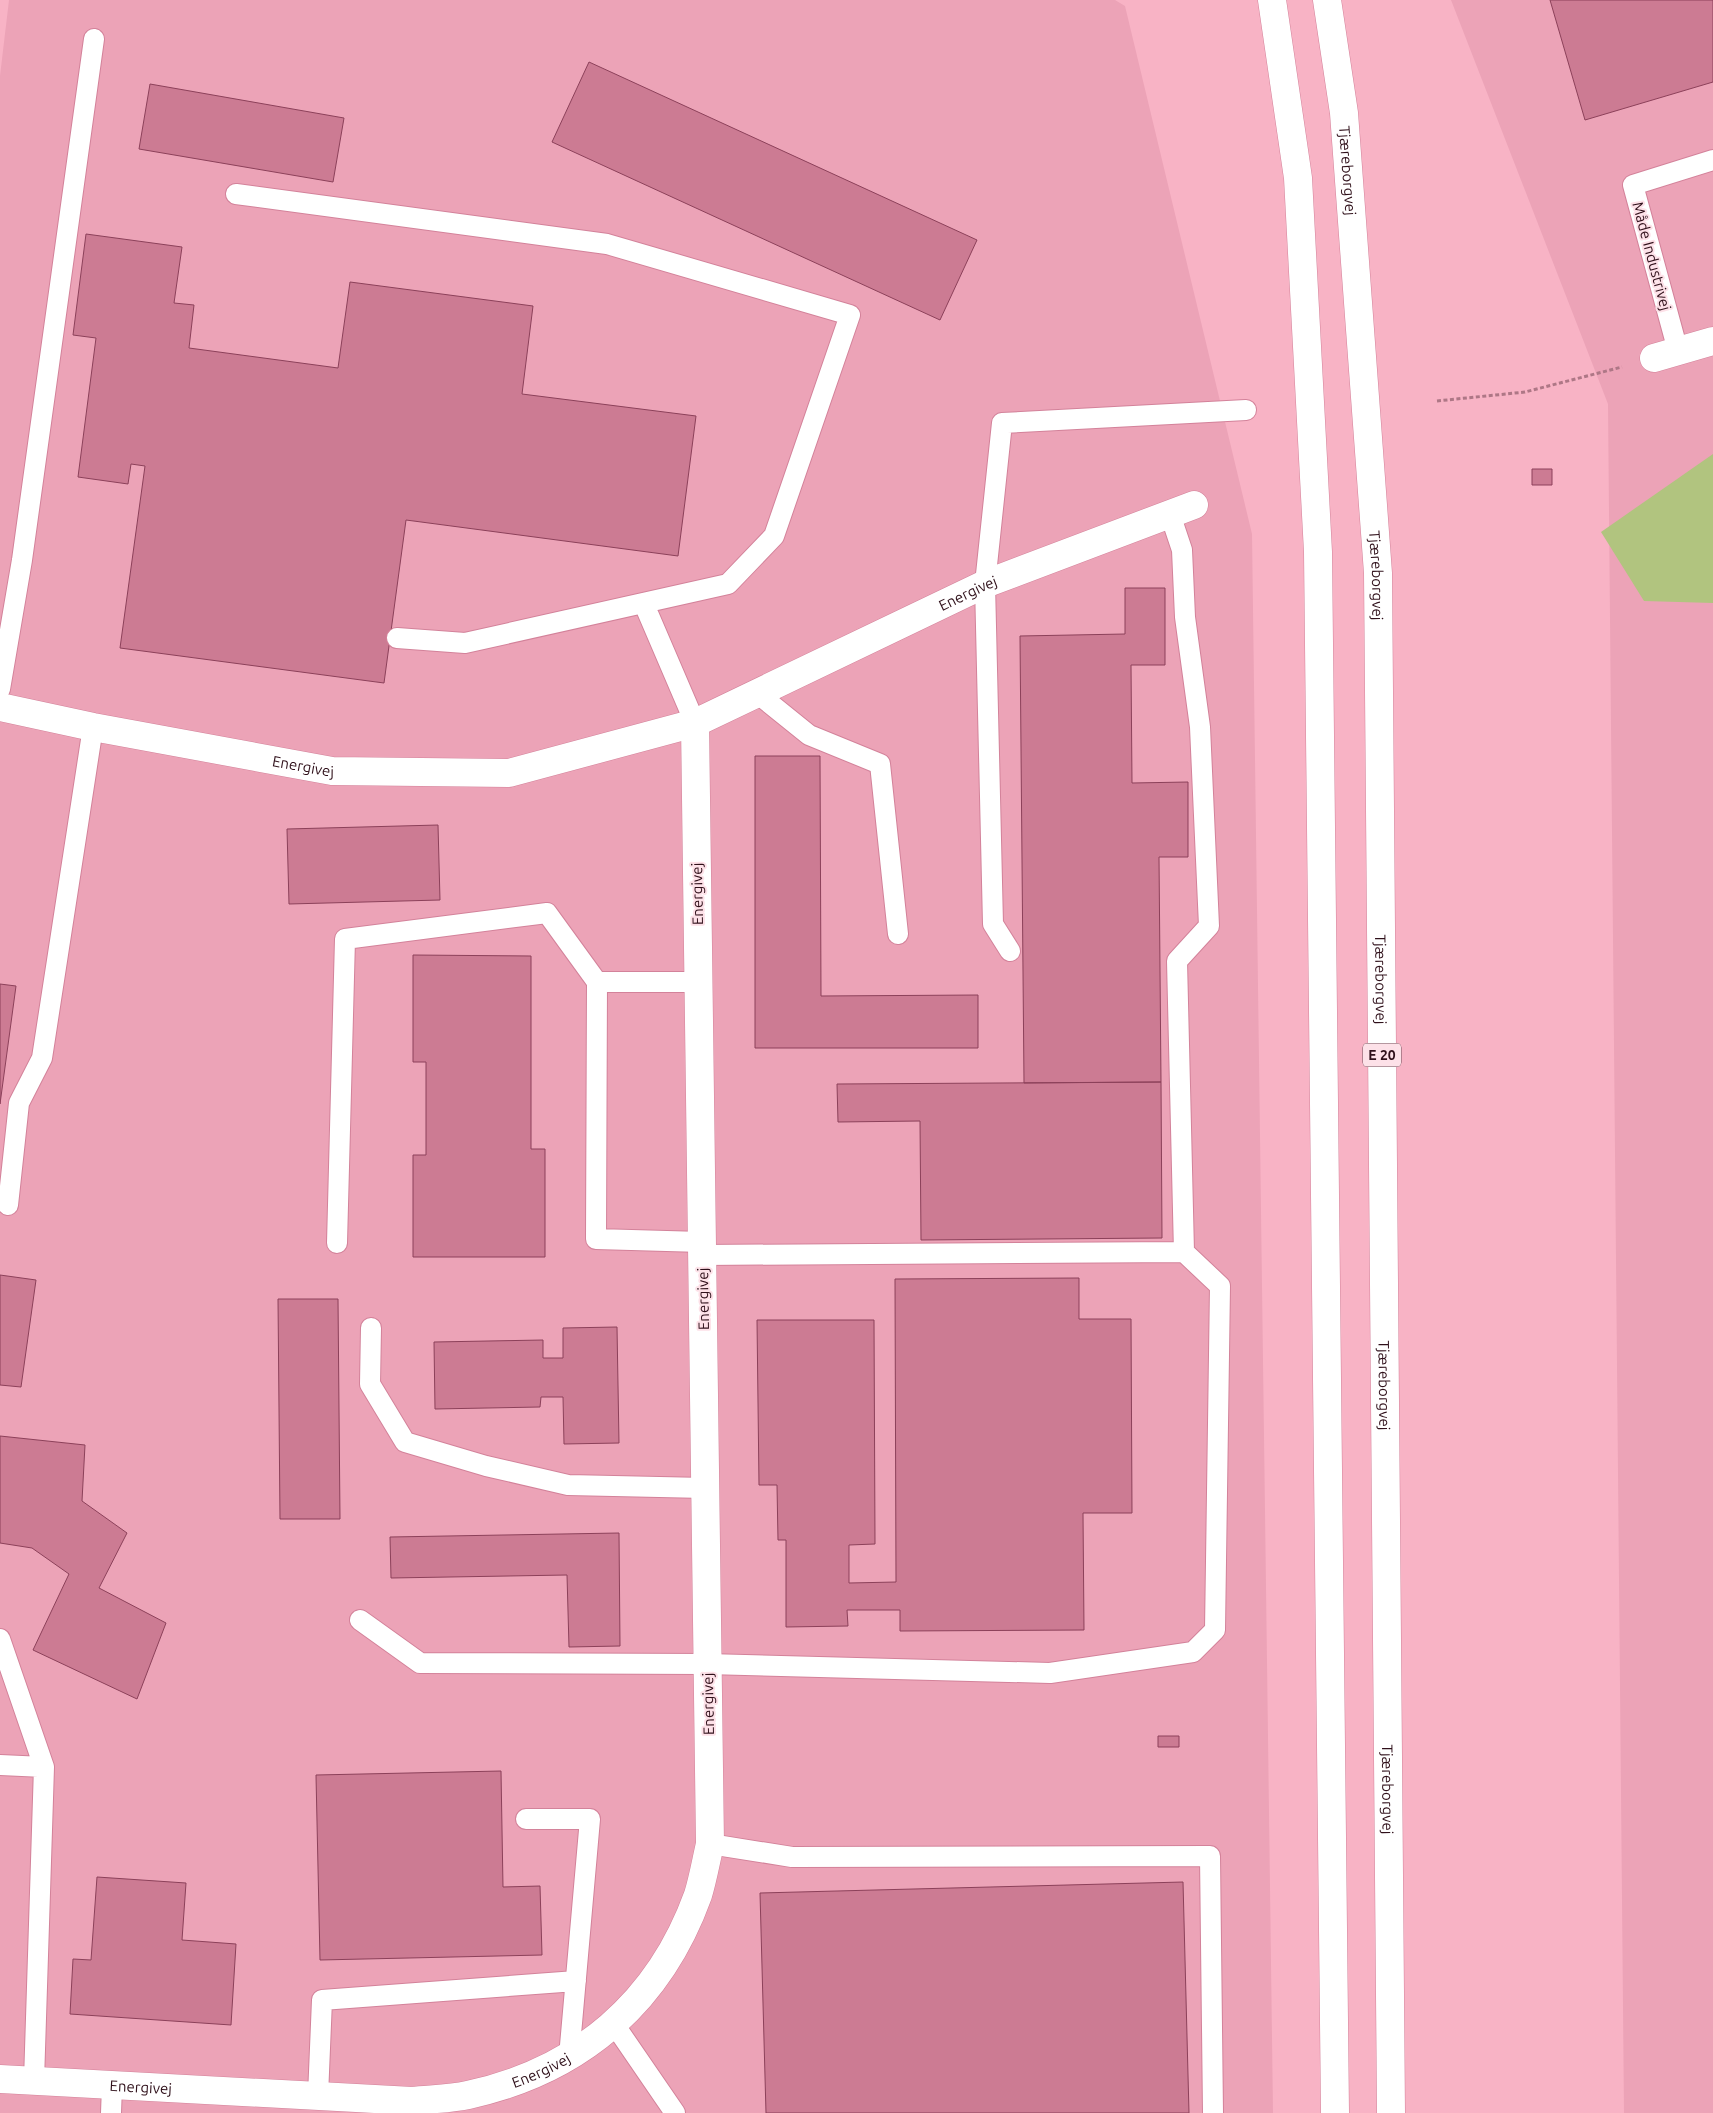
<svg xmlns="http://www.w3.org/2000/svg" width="1713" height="2113" font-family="Ubuntu,sans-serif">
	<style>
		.built { fill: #eca3b7 }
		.green { fill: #b1c47f }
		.building { fill: #cc7b93; stroke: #8c415a }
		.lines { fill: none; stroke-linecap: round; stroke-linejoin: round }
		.service-casing { stroke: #d3829a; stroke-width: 22 }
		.minor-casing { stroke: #d3829a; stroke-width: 29 }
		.trunk-casing { stroke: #d3829a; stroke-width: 29 }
		.path { stroke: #ae7786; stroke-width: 3; stroke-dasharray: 4 2.5; stroke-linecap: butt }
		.service { stroke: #fff; stroke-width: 20 }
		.minor { stroke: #fff; stroke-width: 28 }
		.trunk { stroke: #fff; stroke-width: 28 }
		.labels { text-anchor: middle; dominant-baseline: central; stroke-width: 4; stroke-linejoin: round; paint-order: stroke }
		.shield { fill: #fde1e8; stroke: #6d4f58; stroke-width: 1 }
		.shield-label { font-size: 14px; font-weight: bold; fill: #2f101a }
		.street-label { font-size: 15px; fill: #2f101a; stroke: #fde1e8 }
	</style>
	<rect width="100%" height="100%" fill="#f8b3c5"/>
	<path class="built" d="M9,0H1115L1125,6L1252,534L1273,2113H0V76Z
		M1451,0H1713V2113H1624L1608,404Z"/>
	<path class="green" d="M1713,454V603L1644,601L1601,532Z"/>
	<path class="building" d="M1550,0H1713V82L1585,120Z
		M589,62L977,240L940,320L552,142Z
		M150,84L344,118L333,182L139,149Z
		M86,234L182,247L174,303L194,305L189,348L338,368L350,282L533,306L522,394L696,416L678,556L406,520L384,683L120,648L145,466L131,464L128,484L78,477L96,338L73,335Z
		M1532,469H1552V485H1532Z
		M1125,588H1165V665H1131L1132,783L1188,782V857H1159L1161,1082L1024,1083L1020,636L1125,634Z
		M755,756H820L821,996L978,995V1048H755Z
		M438,825L440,900L289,904L287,829Z
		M413,955L531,956V1149H545V1257H413V1155H426V1062H413Z
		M0,984L16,986L0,1104Z
		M1161,1082L1162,1238L921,1240L920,1121L838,1122L837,1084Z
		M0,1275L36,1280L21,1387L0,1385Z
		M1079,1278V1319H1131L1132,1513H1083L1084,1630L900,1631V1610H847L848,1626L786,1627V1540H778L777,1485H759L757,1320H874L875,1544L849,1545V1583L896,1582L895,1279Z
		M278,1299H338L340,1519H280Z
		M617,1327L619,1443L564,1444L563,1397H541L540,1407L435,1409L434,1342L543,1340V1358H563V1328Z
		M0,1436L85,1445L82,1501L127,1533L99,1588L166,1623L137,1699L33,1650L69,1574L32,1548L0,1543Z
		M619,1533L620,1646L569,1647L567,1575L391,1578L390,1537Z
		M1158,1736H1179V1747H1158Z
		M501,1771L503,1887L540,1886L542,1955L320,1960L316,1775Z
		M97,1877L186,1883L182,1940L236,1944L231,2025L70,2014L73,1959L91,1960Z
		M1183,1882L1189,2113H766L760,1893Z"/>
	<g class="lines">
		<g class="service-casing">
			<path id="service" d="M236,194L607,244L850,315L774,536L728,584L465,643L397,638
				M1678,351L1633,185L1713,160
				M644,604L695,723
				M0,689L22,560L94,39
				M757,693L809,735L880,764L898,934
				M1010,951L993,924L985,584L1002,423L1246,410
				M699,982H597L596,1239L702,1242
				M8,1205L19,1103L42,1058L93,727
				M337,1243L345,939L547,913L597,982
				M702,1255L1184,1252
				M371,1328L370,1384L405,1442L486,1466L568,1485L705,1488
				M360,1620L420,1663L707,1664L1050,1673L1193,1652L1215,1630L1220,1286L1184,1252L1177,961L1209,926L1200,727L1185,617L1182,550L1170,514
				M0,1639L44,1767
				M0,1765L44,1767L34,2081
				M526,1819H590L569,2057
				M710,1844L792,1857L1210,1856L1213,2113
				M614,2024L675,2113
				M318,2096L322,2000L576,1981
				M111,2113L112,2086"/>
		</g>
		<g class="minor-casing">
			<g id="minor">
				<path d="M1654,358L1713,341"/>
				<path id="s1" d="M0,707L93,727L332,771L509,773L695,723L985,584L1194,505"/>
				<path id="s2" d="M0,2079L412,2101C430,2099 450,2099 468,2095C579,2071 659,2003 698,1895C703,1879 706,1861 710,1844L695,723"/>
			</g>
		</g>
		<g class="trunk-casing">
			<g id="trunk">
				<path d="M1272,0L1298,178L1318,552L1335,2113"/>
				<path id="s3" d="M1327,0L1344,113L1378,573L1391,2113"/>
			</g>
		</g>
		<path class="path" d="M1437,401L1525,392L1622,367"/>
		<use href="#service" class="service"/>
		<use href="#minor" class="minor"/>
		<use href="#trunk" class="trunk"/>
	</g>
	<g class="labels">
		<rect class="shield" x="1363" y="1043.5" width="38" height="23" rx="4"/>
		<g class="shield-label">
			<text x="1382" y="1055">E 20</text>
		</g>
		<g class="street-label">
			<text stroke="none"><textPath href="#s3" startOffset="172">Tjæreborgvej</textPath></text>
			<text transform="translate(1652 256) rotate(75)">Måde Industrivej</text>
			<text stroke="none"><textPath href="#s3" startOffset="578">Tjæreborgvej</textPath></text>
			<text stroke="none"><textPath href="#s1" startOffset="1010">Energivej</textPath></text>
			<text stroke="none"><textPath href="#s1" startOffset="309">Energivej</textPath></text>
			<text transform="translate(697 894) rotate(-91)">Energivej</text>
			<text stroke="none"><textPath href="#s3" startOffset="982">Tjæreborgvej</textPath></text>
			<text transform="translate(703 1299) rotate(-91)">Energivej</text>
			<text stroke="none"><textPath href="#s3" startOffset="1388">Tjæreborgvej</textPath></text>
			<text transform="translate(708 1704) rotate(-91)">Energivej</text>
			<text stroke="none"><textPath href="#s3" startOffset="1792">Tjæreborgvej</textPath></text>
			<text stroke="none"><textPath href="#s2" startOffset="546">Energivej</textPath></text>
			<text stroke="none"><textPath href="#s2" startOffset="141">Energivej</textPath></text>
		</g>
	</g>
</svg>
